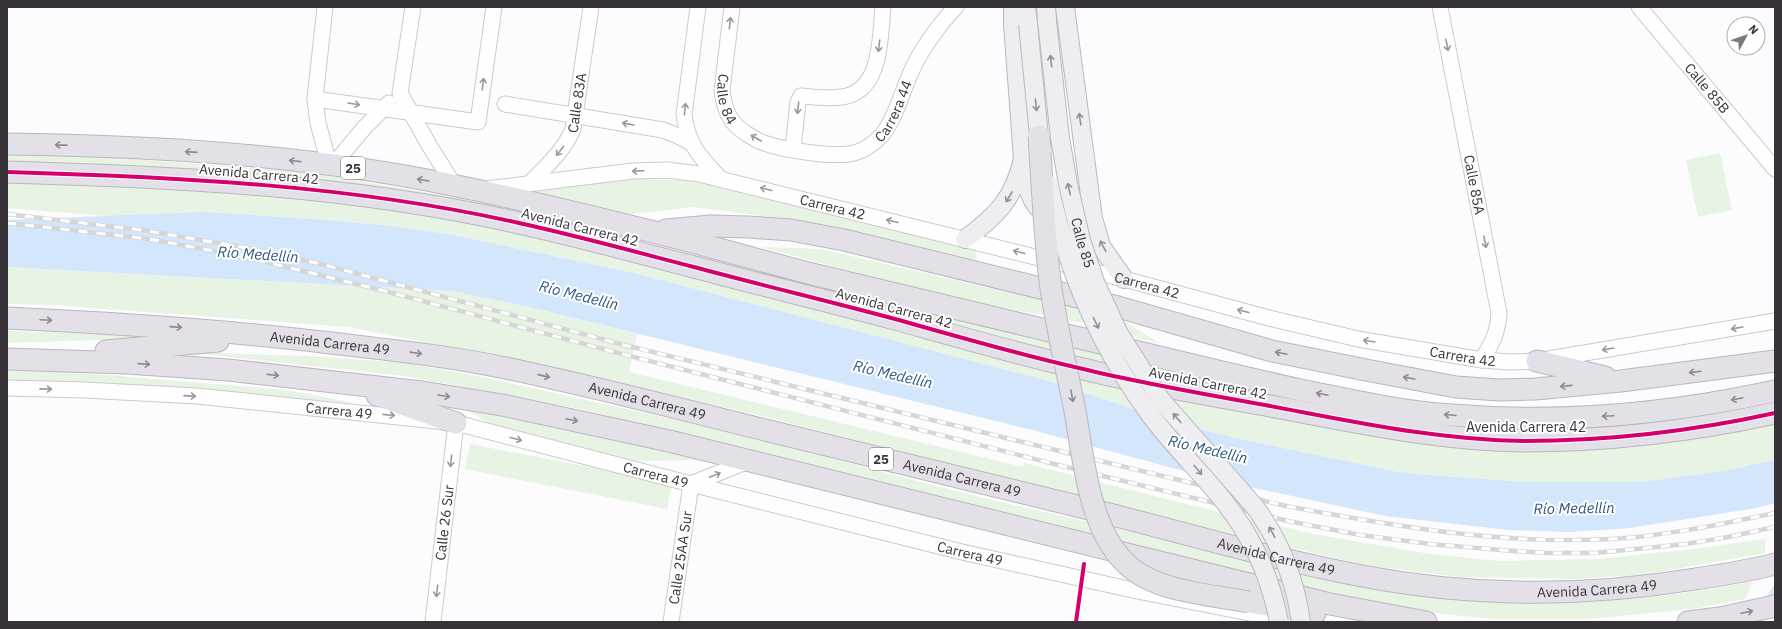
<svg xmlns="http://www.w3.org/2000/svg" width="1782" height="629" font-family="'IBM Plex Sans',sans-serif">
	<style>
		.green { fill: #e7f3e3 }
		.water { fill: #d3e6fc }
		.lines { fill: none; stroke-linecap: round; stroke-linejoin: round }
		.stream { stroke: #d3e6fc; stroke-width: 4.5 }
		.minor-casing { stroke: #cdcace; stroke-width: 17 }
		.major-casing { stroke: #bbb6bf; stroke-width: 20 }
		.highway-casing { stroke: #bbb6bf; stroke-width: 23 }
		.minor { stroke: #fffeff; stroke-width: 15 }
		.major { stroke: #eeedf0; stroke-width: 18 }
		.highway { stroke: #e4e0e8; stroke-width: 21 }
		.rail-casing { stroke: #d7d6d7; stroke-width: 4.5 }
		.rail { stroke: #fff; stroke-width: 3; stroke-dasharray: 9; stroke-linecap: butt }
		.major-bridge-casing { stroke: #bbb6bf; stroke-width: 20; stroke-linecap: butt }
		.highway-bridge-casing { stroke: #bbb6bf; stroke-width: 23; stroke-linecap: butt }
		.major-bridge { stroke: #eeedf0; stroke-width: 18 }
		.highway-bridge { stroke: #e4e0e8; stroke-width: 21 }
		.cycleway-casing { stroke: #fff; stroke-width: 6 }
		.cycleway { stroke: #d6006c; stroke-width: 4 }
		.oneway { stroke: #9b989c }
		.oneway2 { stroke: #929094 }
		.oneway3 { stroke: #8e8a90 }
		.labels { text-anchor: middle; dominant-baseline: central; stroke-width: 4; stroke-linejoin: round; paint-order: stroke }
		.shield { fill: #fff; stroke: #737074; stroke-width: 1 }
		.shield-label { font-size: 13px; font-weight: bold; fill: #373339 }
		.street-label { font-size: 14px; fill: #373339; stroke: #fff }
		.water-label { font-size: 15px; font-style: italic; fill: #2e5880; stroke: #fff }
	</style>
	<rect width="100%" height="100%" fill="#fcfbfd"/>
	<path class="green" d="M1720,153L1732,210L1698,217L1686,160Z
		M7,155L103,157L306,172L460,198L956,318L1418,419L1775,399V406L1703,420L1558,433L1467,430L1179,381L304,180L199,170L7,161Z
		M637,179L681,180L732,187L975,250L977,261L847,230L787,219L693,207L631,214L525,192Z
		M7,181L189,187L367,206L461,221L543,237L678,274L823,310L1528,449L1628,448L1699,438L1775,421V460L1723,471L1640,482H1525L1403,473L1235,438L1167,420L1056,383L634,273L450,234L381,225L314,219L203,212L120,217L7,208Z
		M762,247L821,249L1036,299L1127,323L1161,344L1083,323L988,305L915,289Z
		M7,267L452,291L525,306L637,334L629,372L1023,467L1024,463L1182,503L1313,534L1430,554L1498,561L1598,559L1693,549L1765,539V553L1647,574L1576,579L1460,577L1365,565L1203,527L753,414L609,380L349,327L53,305L7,304Z
		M7,331L192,337L7,343Z
		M182,352L310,356L405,363L482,377L721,430L987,499L1181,543L1337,582L1425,595L1597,600L1663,596L1753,582L1745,599L1693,609L1588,619H1492L1416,611L1333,593L575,408L404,376Z
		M7,371H59L286,390L355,403L222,393L7,382Z
		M463,408L707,460L636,461L492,425Z
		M470,444L672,483L667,509L465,469Z"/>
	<path class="water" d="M203,212L314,219L381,225L449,234L634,273L1056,383L1167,420L1235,438L1403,473L1525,482H1640L1723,471L1775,460V503L1756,508L1630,528L1569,532L1508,530L1386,516L1217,480L1032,430L525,306L452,291L7,267V220Z"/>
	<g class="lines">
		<path class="stream" d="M1766,601L1775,588"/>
		<g class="minor-casing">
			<g id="minor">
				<path d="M325,7L315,99L318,123L329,164"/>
				<path d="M413,7L400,93L429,145L454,185"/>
				<path d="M698,7L684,115C688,145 700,157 720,178"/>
				<path id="s1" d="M732,7L722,90C723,101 726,112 732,121C738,129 755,140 764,143C783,150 835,158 854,153C864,151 875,142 882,135C896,117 902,92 911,72C920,51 940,23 956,7"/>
				<path id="s2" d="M1440,7L1499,313C1498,333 1492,343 1482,360"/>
				<path id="s3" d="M1639,7L1775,169"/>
				<path d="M315,99L478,122L494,7"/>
				<path d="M505,104L663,130L676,135L691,143"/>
				<path d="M793,149L798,102L801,96C814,97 829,99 842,97C882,92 880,37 883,7"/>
				<path d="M333,165L364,128L389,103"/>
				<path id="s4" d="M530,183C546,166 564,151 573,129L591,7"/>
				<path id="s5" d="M487,189L633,171L667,170L699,174L1124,279L1269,318L1358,339L1482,360L1510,362L1537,361L1775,321"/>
				<path id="s6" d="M7,388L84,390L197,396L456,423L691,484L962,552L1137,591L1296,622"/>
				<path id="s7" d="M433,622L456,423"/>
				<path id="s8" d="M671,622L691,484L748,461"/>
			</g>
		</g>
		<g class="major-casing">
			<path id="major" d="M1026,7L1028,24
				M1046,7L1047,21
				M1065,7L1093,218L1101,246L1124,279
				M1024,164C1027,188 1029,203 1049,218
				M965,239C997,216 1014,198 1023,159L1013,24V7"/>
		</g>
		<g class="highway-casing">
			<g id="highway">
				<path d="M7,144C156,146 311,155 457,186C521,199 586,215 650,231C706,245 761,261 816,275C901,296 986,315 1071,336C1148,354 1224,373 1300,390C1350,400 1401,412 1452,415C1560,424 1669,414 1775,391"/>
				<path d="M7,172C179,177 351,185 519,223C578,236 636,252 694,267C761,285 828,301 895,319C956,336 1017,354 1079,368C1140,383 1203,394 1265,405C1351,421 1436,440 1524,441C1609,441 1693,431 1775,413"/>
				<path d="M666,230L711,226L748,227L791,230L844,240L1118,307L1272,351L1366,370L1456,387L1500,390L1535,389L1621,381L1775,361"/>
				<path id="s9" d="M7,318C116,323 223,330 331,343C391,350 451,356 510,369C596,387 680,409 765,430C870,456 976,481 1081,507C1175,530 1268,558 1362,576C1472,597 1585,597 1695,579C1722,575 1749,571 1775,564"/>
				<path d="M106,351L218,341"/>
				<path d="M7,359L128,363L228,370L422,392L502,405L669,441L1330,604L1426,622"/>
				<path d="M1537,361L1605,377"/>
				<path d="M377,395L456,423"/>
				<path d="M1249,602L1315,613"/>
				<path d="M1688,622L1720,618L1775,606"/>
			</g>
		</g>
		<use href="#minor" class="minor"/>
		<use href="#major" class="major"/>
		<use href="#highway" class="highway"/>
		<g class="rail-casing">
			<path id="rail" d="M7,214L142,230L247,248L321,264L624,345L1286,506C1394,526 1501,545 1611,539C1666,536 1721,524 1775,513
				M7,223L149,239L241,256L381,290L618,353L1062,466L1288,521L1360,535L1430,544L1501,550L1547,553H1595L1686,544L1728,537L1775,527"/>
		</g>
		<use href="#rail" class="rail"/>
		<g class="major-bridge-casing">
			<g id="major-bridge">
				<path id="s10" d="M1047,21L1060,138L1068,184L1081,240L1095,282L1118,332L1161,400L1255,507C1280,541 1295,579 1301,622"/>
				<path d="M1028,24L1039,136L1042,150"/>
				<path d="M1049,185C1066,267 1099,345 1149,413C1179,455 1221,489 1247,535C1263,562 1273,591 1279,622"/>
			</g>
		</g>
		<g class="highway-bridge-casing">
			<path id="highway-bridge" d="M1039,136C1042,181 1044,226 1049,272C1054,319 1066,365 1075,411C1084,461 1089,534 1131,568C1160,592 1212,595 1249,602"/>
		</g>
		<use href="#major-bridge" class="major-bridge"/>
		<use href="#highway-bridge" class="highway-bridge"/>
		<g class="cycleway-casing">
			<path id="cycleway" d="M7,172C179,177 351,185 519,223C578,236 636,252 694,267C761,285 828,301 895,319C956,336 1017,354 1079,368C1140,383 1203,394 1265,405C1351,421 1436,440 1524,441C1609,441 1693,431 1775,413
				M1076,622L1084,564"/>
		</g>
		<use href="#cycleway" class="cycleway"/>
	</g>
	<defs><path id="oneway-shaft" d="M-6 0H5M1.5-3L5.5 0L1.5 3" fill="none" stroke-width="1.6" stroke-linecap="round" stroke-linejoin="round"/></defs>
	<g class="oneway">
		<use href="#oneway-shaft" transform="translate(730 23) rotate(-83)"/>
		<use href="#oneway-shaft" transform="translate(1447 45) rotate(79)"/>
		<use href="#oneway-shaft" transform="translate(879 46) rotate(97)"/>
		<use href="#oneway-shaft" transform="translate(483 84) rotate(-82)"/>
		<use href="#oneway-shaft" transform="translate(354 104) rotate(9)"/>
		<use href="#oneway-shaft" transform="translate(798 108) rotate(97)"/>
		<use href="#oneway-shaft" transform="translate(685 109) rotate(-84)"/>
		<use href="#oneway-shaft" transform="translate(628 124) rotate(-170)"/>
		<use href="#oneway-shaft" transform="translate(756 138) rotate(-150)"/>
		<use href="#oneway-shaft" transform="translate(560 151) rotate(128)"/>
		<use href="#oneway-shaft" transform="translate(638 171) rotate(178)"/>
		<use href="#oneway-shaft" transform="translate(766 189) rotate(-166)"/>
		<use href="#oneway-shaft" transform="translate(892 221) rotate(-166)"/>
		<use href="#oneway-shaft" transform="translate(1485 242) rotate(79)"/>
		<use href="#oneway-shaft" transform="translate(1019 252) rotate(-166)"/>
		<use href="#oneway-shaft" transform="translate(1243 311) rotate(-165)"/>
		<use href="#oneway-shaft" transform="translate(1737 328) rotate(170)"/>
		<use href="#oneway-shaft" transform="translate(1369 341) rotate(-171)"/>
		<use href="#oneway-shaft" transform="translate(1608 349) rotate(170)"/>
		<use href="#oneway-shaft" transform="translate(46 389) rotate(1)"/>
		<use href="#oneway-shaft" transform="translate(190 396) rotate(4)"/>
		<use href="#oneway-shaft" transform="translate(389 415) rotate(6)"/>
		<use href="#oneway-shaft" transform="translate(516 439) rotate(15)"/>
		<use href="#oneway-shaft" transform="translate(451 461) rotate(96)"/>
		<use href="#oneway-shaft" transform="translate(715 475) rotate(-22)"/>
		<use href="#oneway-shaft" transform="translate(437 591) rotate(96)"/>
	</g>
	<g class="oneway2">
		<use href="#oneway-shaft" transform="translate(1051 61) rotate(-97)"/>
		<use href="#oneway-shaft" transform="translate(1036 105) rotate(84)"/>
		<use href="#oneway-shaft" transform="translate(1080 119) rotate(-98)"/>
		<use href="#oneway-shaft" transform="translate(1069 189) rotate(-102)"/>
		<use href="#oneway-shaft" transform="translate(1009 197) rotate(121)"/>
		<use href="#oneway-shaft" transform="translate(1103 246) rotate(-118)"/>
		<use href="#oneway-shaft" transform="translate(1096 323) rotate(64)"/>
		<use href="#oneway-shaft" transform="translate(1177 418) rotate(-131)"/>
		<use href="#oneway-shaft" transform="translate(1198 470) rotate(50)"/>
		<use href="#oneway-shaft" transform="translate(1272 532) rotate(-118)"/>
	</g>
	<g class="oneway3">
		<use href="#oneway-shaft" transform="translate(61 145) rotate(-179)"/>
		<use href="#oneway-shaft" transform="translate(191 152) rotate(-176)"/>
		<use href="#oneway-shaft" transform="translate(295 161) rotate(-174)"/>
		<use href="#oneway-shaft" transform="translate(423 180) rotate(-170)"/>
		<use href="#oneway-shaft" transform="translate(46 320) rotate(3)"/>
		<use href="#oneway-shaft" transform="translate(176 327) rotate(4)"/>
		<use href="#oneway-shaft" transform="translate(416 353) rotate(8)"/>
		<use href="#oneway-shaft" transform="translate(1281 353) rotate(-168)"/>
		<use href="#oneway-shaft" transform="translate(144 364) rotate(4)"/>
		<use href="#oneway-shaft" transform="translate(1695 372) rotate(173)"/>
		<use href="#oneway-shaft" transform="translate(273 375) rotate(6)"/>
		<use href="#oneway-shaft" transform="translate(544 376) rotate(13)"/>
		<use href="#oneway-shaft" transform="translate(1409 378) rotate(-170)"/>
		<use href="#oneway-shaft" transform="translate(1566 386) rotate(174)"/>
		<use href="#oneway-shaft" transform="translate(1322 394) rotate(-168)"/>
		<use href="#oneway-shaft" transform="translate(444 396) rotate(9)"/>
		<use href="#oneway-shaft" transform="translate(1072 396) rotate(79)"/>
		<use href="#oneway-shaft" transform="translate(1737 399) rotate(168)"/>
		<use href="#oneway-shaft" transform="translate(1450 415) rotate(-175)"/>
		<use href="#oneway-shaft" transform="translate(1608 416) rotate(177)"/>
		<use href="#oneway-shaft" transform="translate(572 420) rotate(12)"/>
		<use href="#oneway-shaft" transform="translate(1747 612) rotate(-12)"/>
	</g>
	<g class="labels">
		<g class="shield">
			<rect x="341" y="157" width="24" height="22" rx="3"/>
			<rect x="869" y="448" width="24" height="22" rx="3"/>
		</g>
		<g class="shield-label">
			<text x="353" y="168">25</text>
			<text x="881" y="459">25</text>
		</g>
		<g class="street-label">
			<text stroke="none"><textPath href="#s3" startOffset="106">Calle 85B</textPath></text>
			<text stroke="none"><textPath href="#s1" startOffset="93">Calle 84</textPath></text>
			<text stroke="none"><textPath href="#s4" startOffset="96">Calle 83A</textPath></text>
			<text stroke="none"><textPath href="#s1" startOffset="307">Carrera 44</textPath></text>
			<text transform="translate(259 174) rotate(5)">Avenida Carrera 42</text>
			<text stroke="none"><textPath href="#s2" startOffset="181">Calle 85A</textPath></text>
			<text stroke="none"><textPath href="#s5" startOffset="351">Carrera 42</textPath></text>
			<text transform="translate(580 227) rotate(14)">Avenida Carrera 42</text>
			<text stroke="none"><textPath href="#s10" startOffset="225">Calle 85</textPath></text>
			<text stroke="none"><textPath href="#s5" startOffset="675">Carrera 42</textPath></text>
			<text transform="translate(894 308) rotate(15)">Avenida Carrera 42</text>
			<text stroke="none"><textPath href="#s9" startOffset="324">Avenida Carrera 49</textPath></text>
			<text stroke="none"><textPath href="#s5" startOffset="999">Carrera 42</textPath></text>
			<text transform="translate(1208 383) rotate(11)">Avenida Carrera 42</text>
			<text stroke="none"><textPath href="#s9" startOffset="647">Avenida Carrera 49</textPath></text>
			<text stroke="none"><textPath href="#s6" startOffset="333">Carrera 49</textPath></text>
			<text x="1526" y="427">Avenida Carrera 42</text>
			<text stroke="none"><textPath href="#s6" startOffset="657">Carrera 49</textPath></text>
			<text stroke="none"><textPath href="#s9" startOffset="971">Avenida Carrera 49</textPath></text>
			<text stroke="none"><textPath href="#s7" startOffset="100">Calle 26 Sur</textPath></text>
			<text stroke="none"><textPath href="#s6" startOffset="981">Carrera 49</textPath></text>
			<text stroke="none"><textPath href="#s9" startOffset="1295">Avenida Carrera 49</textPath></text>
			<text stroke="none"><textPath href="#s8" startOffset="65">Calle 25AA Sur</textPath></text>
			<text stroke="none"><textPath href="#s9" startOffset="1619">Avenida Carrera 49</textPath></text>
		</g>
		<g class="water-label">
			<text transform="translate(258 254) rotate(4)">Río Medellín</text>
			<text transform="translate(579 295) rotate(14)">Río Medellín</text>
			<text transform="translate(893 374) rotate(13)">Río Medellín</text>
			<text transform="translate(1208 449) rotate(13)">Río Medellín</text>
			<text transform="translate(1574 508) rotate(-1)">Río Medellín</text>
		</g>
	</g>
	<rect width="1782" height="629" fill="none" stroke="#373339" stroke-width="16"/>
	<g transform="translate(1746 36) rotate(50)"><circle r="19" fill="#ffffff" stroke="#afadb0"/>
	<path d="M0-3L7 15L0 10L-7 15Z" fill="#7c797e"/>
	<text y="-6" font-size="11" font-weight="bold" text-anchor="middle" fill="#373339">N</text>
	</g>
</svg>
